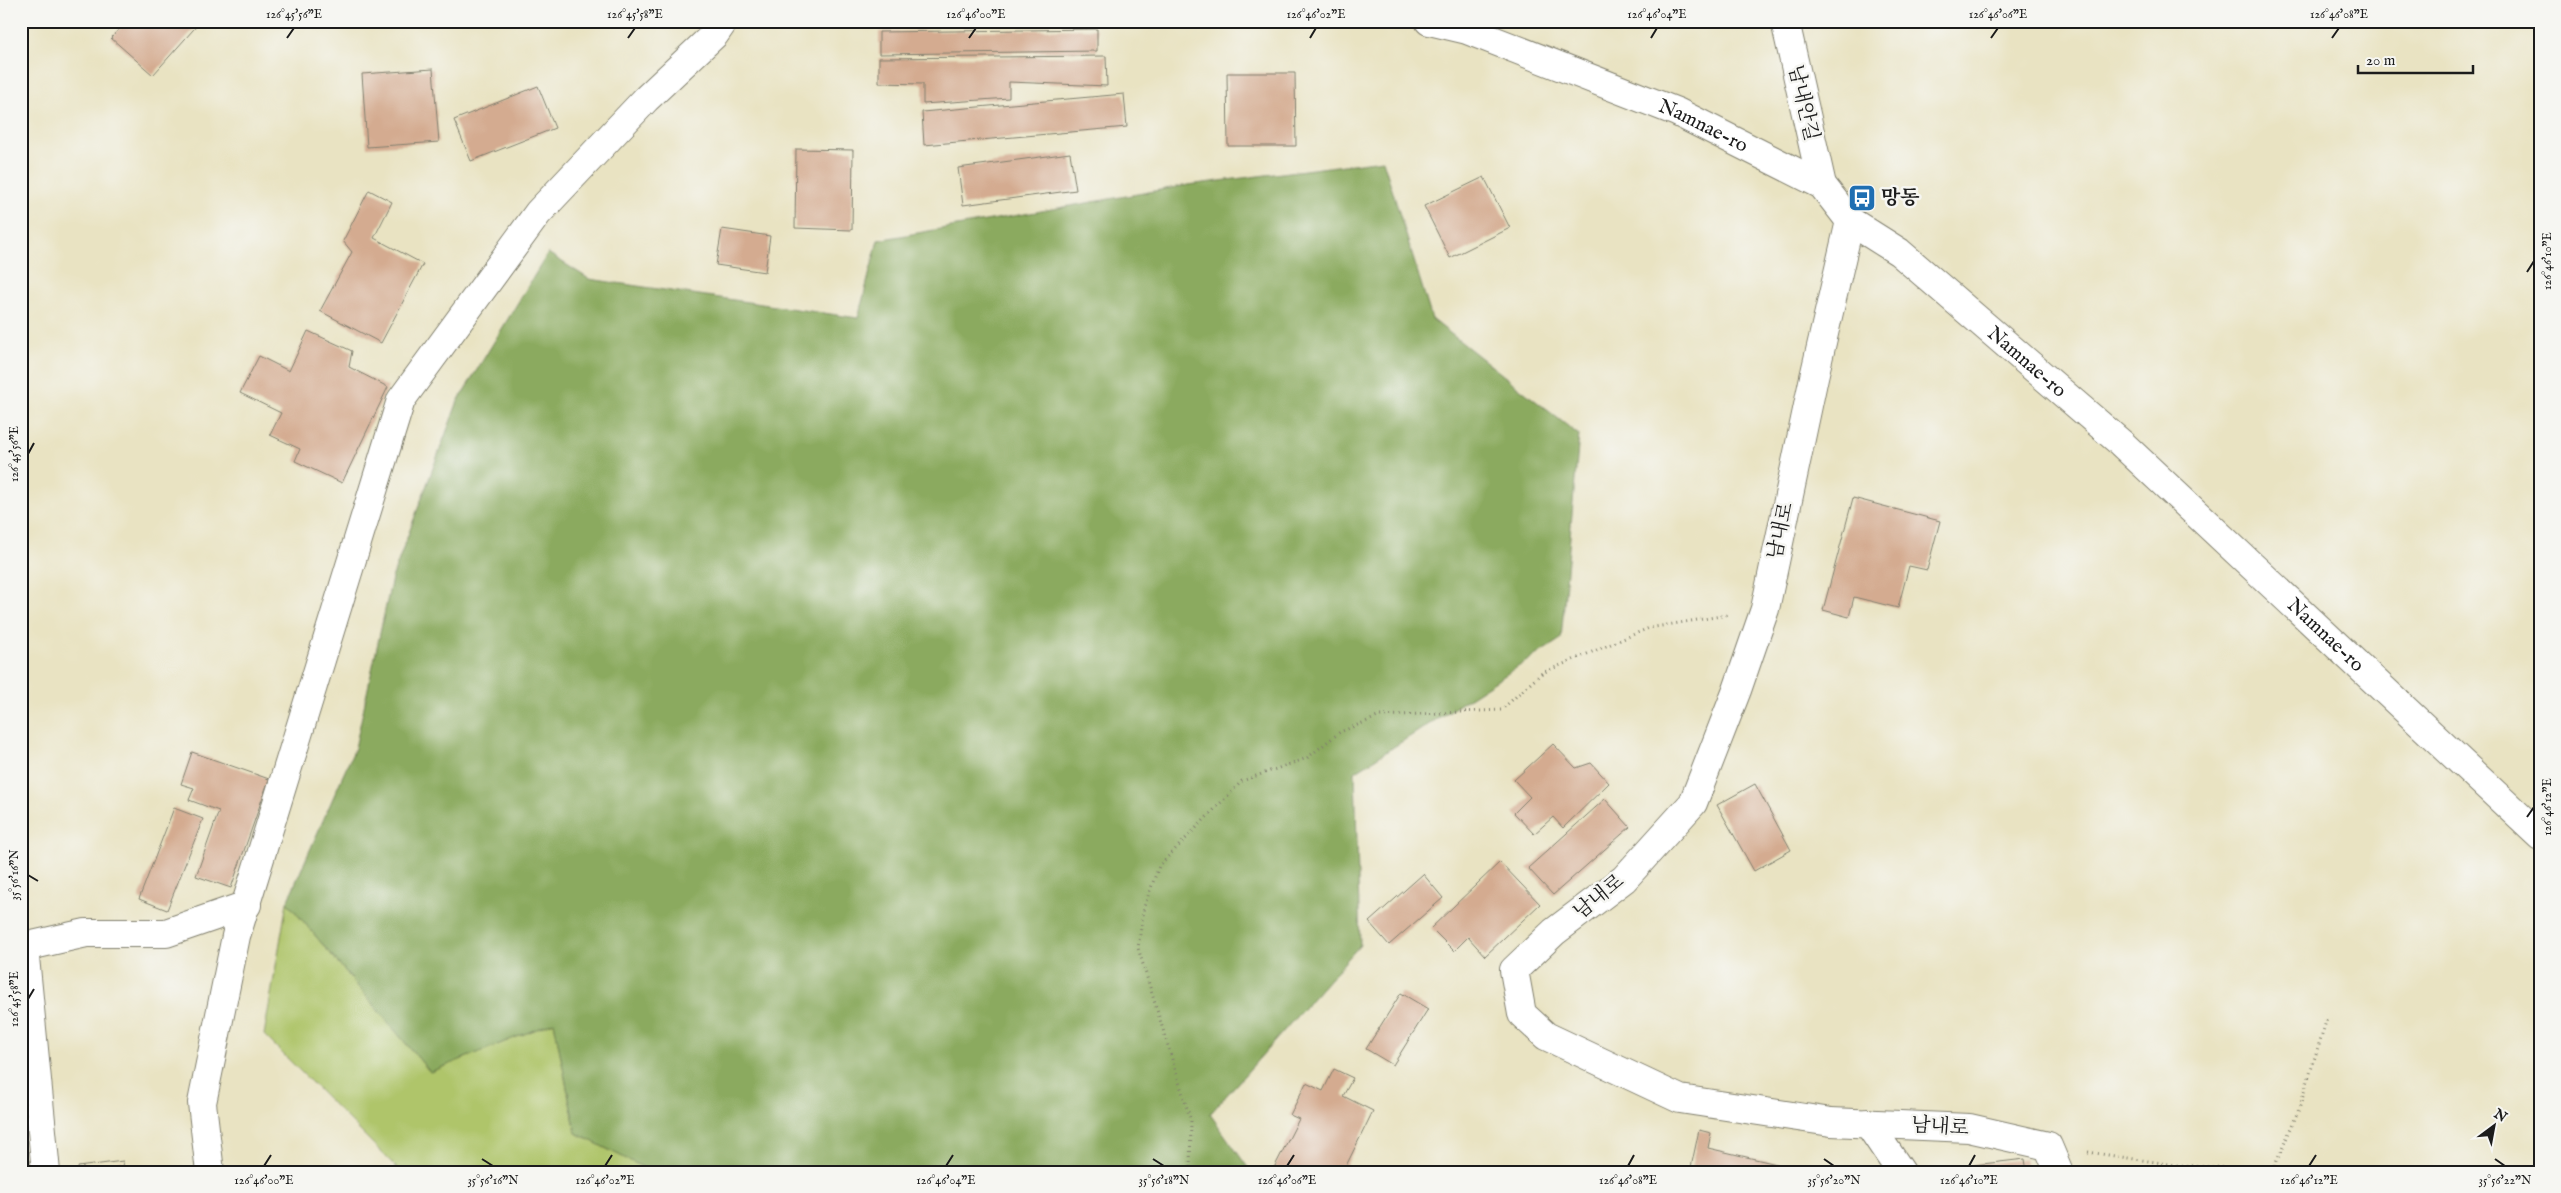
<svg xmlns="http://www.w3.org/2000/svg" width="2561" height="1193" font-family="'IM FELL English','Noto Serif KR',serif">
	<style>
		.green { fill: #afc56a; stroke: #667043 }
		.forest { fill: #8baa5e; stroke: #54633d }
		.building { fill: #d4ab90 }
		.lines { fill: none; stroke-linecap: round; stroke-linejoin: round }
		.minor-casing { stroke: #82806f; stroke-width: 30 }
		.path { stroke: #82806f; stroke-width: 3; stroke-dasharray: 1 4; stroke-linecap: butt }
		.minor { stroke: #fff; stroke-width: 28 }
		.ticks { fill: none; stroke: #1c1c1c; stroke-width: 2 }
		.labels { text-anchor: middle; dominant-baseline: central; stroke-width: 5; stroke-linejoin: round; paint-order: stroke }
		.street-label { font-size: 20px; fill: #1c1c1c; stroke: #f6f6f2 }
		.poi-label { font-size: 20px; font-weight: bold; fill: #1c1c1c; stroke: #f6f6f2; text-anchor: start }
		.neatline { fill: none; stroke: #1c1c1c; stroke-width: 2 }
		.ticks-label { font-size: 12px; text-anchor: middle; fill: #1c1c1c }
	</style>
	<rect width="100%" height="100%" fill="#f6f6f2"/>
	<filter id="ink" filterUnits="userSpaceOnUse"><feTurbulence type="fractalNoise" baseFrequency=".02" numOctaves="2"/><feDisplacementMap in="SourceGraphic" scale="10" xChannelSelector="R" yChannelSelector="G"/><feConvolveMatrix kernelMatrix="1 2 1 2 8 2 1 2 1" color-interpolation-filters="sRGB"/></filter>
	<filter id="wash" filterUnits="userSpaceOnUse"><feTurbulence type="fractalNoise" baseFrequency=".0096" numOctaves="4" result="noise"/><feDisplacementMap in="SourceGraphic" scale="20" xChannelSelector="R" yChannelSelector="G"/><feGaussianBlur stdDeviation="1.12" result="paint"/><feColorMatrix in="noise" values="0 0 0 0 0 0 0 0 0 0 0 0 0 0 0 0 0 1.4 0 .05"/><feComposite in="paint" operator="in"/></filter>
	<g filter="url(#wash)">
		<rect width="100%" height="100%" fill="#e9e3c2"/>
		<path class="green" d="M287,902L430,1072L554,1022L576,1133L652,1172H401L264,1035Z"/>
		<path class="forest" d="M1383,160L1432,319L1579,435L1561,639L1355,772L1360,945L1210,1114L1251,1172H652L576,1133L554,1022L430,1072L287,902L355,748L392,578L458,401L548,253L589,279L858,318L878,240L1188,185Z
			M1524,1165L1559,1172H1516Z"/>
		<g id="blocks">
			<path class="building" d="M127,21H201L153,75L111,38Z
				M1097,29V51L879,54V32Z
				M1106,56L1107,86L1009,82V98L923,104V84L879,83V58Z
				M433,69L439,142L367,147L362,74Z
				M1227,73H1295L1296,146H1228Z
				M538,86L555,128L471,161L454,120Z
				M1124,94L1127,127L924,145L922,112Z
				M796,149L853,150L852,230L795,228Z
				M1070,153L1076,190L963,205L958,168Z
				M1484,177L1510,228L1450,258L1424,206Z
				M369,190L392,202L374,238L423,264L381,343L320,311L352,252L343,241Z
				M722,229L770,236L765,272L716,265Z
				M308,331L352,351L349,367L388,387L342,483L295,461L300,449L270,435L281,413L240,393L259,356L289,371Z
				M1853,498L1940,521L1927,570L1909,566L1898,608L1854,597L1849,617L1823,610Z
				M1553,744L1576,768L1591,763L1609,783L1563,828L1553,817L1534,834L1514,813L1530,797L1514,780Z
				M192,752L269,779L231,888L196,876L219,811L189,800L194,788L181,784Z
				M1755,784L1791,850L1754,871L1717,805Z
				M1605,799L1630,827L1553,895L1528,868Z
				M174,808L203,819L167,910L139,899Z
				M1500,862L1540,904L1485,956L1468,937L1454,951L1431,928Z
				M1423,874L1443,898L1389,945L1369,922Z
				M1401,993L1428,1009L1393,1065L1366,1049Z
				M1334,1069L1353,1078L1343,1096L1373,1111L1343,1172H1272L1299,1119L1290,1115L1306,1083L1323,1091Z
				M1699,1130L1711,1133L1708,1148L1798,1169L1797,1172H1690Z
				M2025,1159L2027,1172H1975L1974,1165Z
				M123,1161L124,1172H79L78,1167Z"/>
		</g>
	</g>
	<g filter="url(#ink)">
		<use href="#blocks" fill-opacity="0" stroke="#82806f" stroke-width="1"/>
		<g class="lines">
			<g class="minor-casing">
				<g id="minor">
					<path id="s1" d="M1429,21L1467,30L1677,112L1822,185L1850,221L1899,252L2121,443L2540,836"/>
					<path d="M1785,21L1822,185"/>
					<path d="M1850,221L1814,377L1765,609L1737,690L1693,803L1624,879L1554,932L1514,970L1522,1014L1546,1036L1680,1099L1831,1122L1969,1128L2048,1146L2059,1172"/>
					<path d="M21,944L24,947L46,1172"/>
					<path d="M24,947L86,933H166L247,905"/>
					<path d="M1868,1123L1901,1172"/>
					<path d="M210,1172L202,1103L236,936L401,400L538,213L646,99L715,34L724,21"/>
				</g>
			</g>
			<path class="path" d="M2088,1152L2175,1165L2273,1170L2299,1109L2327,1018
				M1190,1172L1191,1121L1138,948L1144,907L1159,866L1242,781L1307,758L1340,732L1380,716L1501,710L1542,673L1649,628L1727,615"/>
			<use href="#minor" class="minor"/>
		</g>
	</g>
	<path class="ticks" d="M287,38L294,28M628,38L635,28M969,38L976,28M1310,38L1316,28M1651,38L1657,28M1991,38L1998,28M2332,38L2339,28M2527,272L2534,261M28,454L34,443M2527,817L2534,807M28,875L38,881M28,999L34,989M482,1159L493,1166M1153,1159L1164,1166M1824,1159L1834,1166M2495,1159L2505,1166M264,1166L271,1155M605,1166L612,1155M946,1166L953,1155M1287,1166L1294,1155M1628,1166L1634,1155M1969,1166L1975,1155M2309,1166L2316,1155"/>
	<defs>
		<g id="bus-square" transform="scale(1.4375)"><rect x="-9" y="-9" width="18" height="18" rx="4" fill="#1f6fb2" stroke="#f6f6f2"/><path d="M-5-6H5V4H4V6H2V4H-2V6H-4V4H-5ZM-3.5-4V0h7V-4ZM-3.5 1.2v1.5H-2V1.2ZM2 1.2v1.5H3.5V1.2Z" fill="#fff"/></g>
	</defs>
	<g fill-rule="evenodd">
		<use href="#bus-square" x="1862" y="198"/>
	</g>
	<g class="labels">
		<g class="street-label">
			<text transform="translate(1803 103) rotate(77)">남내안길</text>
			<text stroke="none"><textPath href="#s1" startOffset="294">Namnae-ro</textPath></text>
			<text stroke="none"><textPath href="#s1" startOffset="699">Namnae-ro</textPath></text>
			<text transform="translate(1781 531) rotate(-78)">남내로</text>
			<text stroke="none"><textPath href="#s1" startOffset="1104">Namnae-ro</textPath></text>
			<text transform="translate(1599 897) rotate(-39)">남내로</text>
			<text transform="translate(1940 1127) rotate(4)">남내로</text>
		</g>
		<g class="poi-label">
			<text x="1881" y="198">망동</text>
		</g>
	</g>
	<rect width="2561" height="1193" fill="none" stroke="#f6f6f2" stroke-width="55"/>
	<g transform="translate(2494 1126) rotate(32)" stroke="#f6f6f2" stroke-width="4" paint-order="stroke">
	<path d="M0-4L9 19L0 12L-9 19Z" fill="#1c1c1c"/>
	<text y="-8" font-size="14" font-weight="bold" text-anchor="middle" fill="#1c1c1c">N</text>
	</g>
	<path d="M2358 65v8h115v-8" fill="none" stroke="#1c1c1c" stroke-width="2.5"/>
	<text x="2366" y="65" font-size="15" fill="#1c1c1c" stroke="#f6f6f2" stroke-width="4" paint-order="stroke">20 m</text>
	<rect x="28" y="28" width="2506" height="1138" class="neatline"/>
	<g class="ticks-label">
		<text x="294" y="18">126°45'56"E</text>
		<text x="635" y="18">126°45'58"E</text>
		<text x="976" y="18">126°46'00"E</text>
		<text x="1316" y="18">126°46'02"E</text>
		<text x="1657" y="18">126°46'04"E</text>
		<text x="1998" y="18">126°46'06"E</text>
		<text x="2339" y="18">126°46'08"E</text>
		<text transform="translate(2547 261) rotate(-90)" y="4">126°46'10"E</text>
		<text transform="translate(14 454) rotate(-90)" y="4">126°45'56"E</text>
		<text transform="translate(2547 807) rotate(-90)" y="4">126°46'12"E</text>
		<text transform="translate(14 875) rotate(-90)" y="4">35°56'16"N</text>
		<text transform="translate(14 999) rotate(-90)" y="4">126°45'58"E</text>
		<text x="264" y="1184">126°46'00"E</text>
		<text x="493" y="1184">35°56'16"N</text>
		<text x="605" y="1184">126°46'02"E</text>
		<text x="946" y="1184">126°46'04"E</text>
		<text x="1164" y="1184">35°56'18"N</text>
		<text x="1287" y="1184">126°46'06"E</text>
		<text x="1628" y="1184">126°46'08"E</text>
		<text x="1834" y="1184">35°56'20"N</text>
		<text x="1969" y="1184">126°46'10"E</text>
		<text x="2309" y="1184">126°46'12"E</text>
		<text x="2505" y="1184">35°56'22"N</text>
	</g>
</svg>
